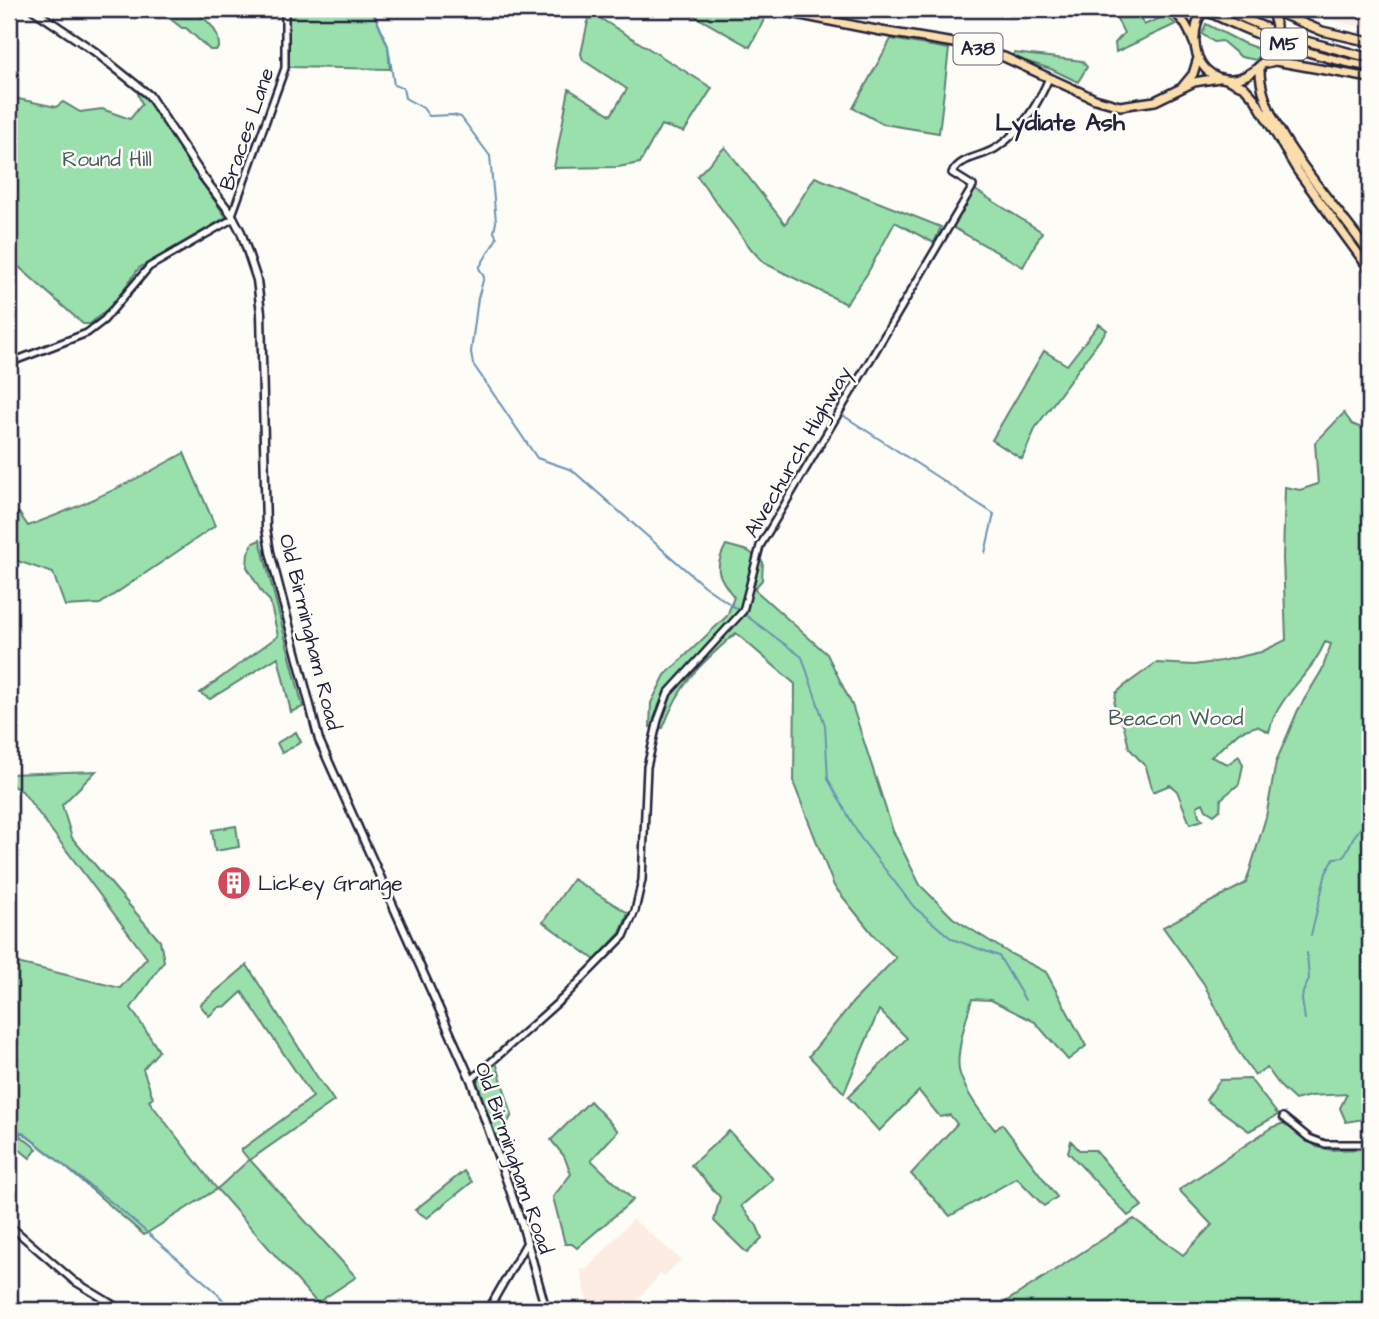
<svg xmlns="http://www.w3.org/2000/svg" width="1379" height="1319" font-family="'Architects Daughter',sans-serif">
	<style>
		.built { fill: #fdece3 }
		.green { fill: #9ae0ac; stroke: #5e8174; stroke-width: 2 }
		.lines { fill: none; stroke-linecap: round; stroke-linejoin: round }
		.stream { stroke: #6a91af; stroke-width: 2 }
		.tertiary-casing { stroke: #22223b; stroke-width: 10 }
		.secondary-casing { stroke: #22223b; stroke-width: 11 }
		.trunk-casing { stroke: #22223b; stroke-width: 12 }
		.motorway-casing { stroke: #22223b; stroke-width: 12 }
		.tertiary { stroke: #fdfcf7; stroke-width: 5 }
		.secondary { stroke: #fdfcf7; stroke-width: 6 }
		.trunk { stroke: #fbddab; stroke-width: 7 }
		.motorway { stroke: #fbddab; stroke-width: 7 }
		.trunk-bridge-casing { stroke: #22223b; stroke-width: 12; stroke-linecap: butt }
		.trunk-bridge { stroke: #fbddab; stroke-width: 7 }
		.labels { text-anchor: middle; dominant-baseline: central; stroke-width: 5; stroke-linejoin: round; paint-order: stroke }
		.shield { fill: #fdfcf7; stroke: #646373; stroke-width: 2 }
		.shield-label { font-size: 19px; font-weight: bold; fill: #22223b }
		.street-label { font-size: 21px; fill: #22223b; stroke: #fdfcf7 }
		.park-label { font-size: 21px; fill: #465b5d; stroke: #fdfcf7 }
		.poi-label { font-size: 21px; fill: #22223b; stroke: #fdfcf7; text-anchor: start }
		.quarter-label { font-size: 24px; font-weight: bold; fill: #22223b; stroke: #fdfcf7 }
	</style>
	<rect width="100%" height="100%" fill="#fdfcf7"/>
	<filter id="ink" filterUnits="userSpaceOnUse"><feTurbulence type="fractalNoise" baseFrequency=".0143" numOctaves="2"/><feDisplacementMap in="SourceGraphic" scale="14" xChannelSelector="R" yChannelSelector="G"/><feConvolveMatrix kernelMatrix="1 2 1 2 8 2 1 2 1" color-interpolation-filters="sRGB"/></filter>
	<g filter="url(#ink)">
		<path class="built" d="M1278,9H1370V29L1317,16L1290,15Z
			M633,1219L681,1260L664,1276L660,1274L629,1310H590L580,1270L587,1269Z"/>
		<path class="green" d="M165,9H193C206,20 219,28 219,47L216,50H210L186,28H182L164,14Z
			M288,9H372L388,46L390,69L289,67Z
			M696,9H745L766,16L750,47L693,15Z
			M1107,9H1136L1144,25L1165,16L1176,24L1116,52L1115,43L1124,33L1115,15Z
			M590,12L712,88L684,132L661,125L640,163L618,167L554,168L569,89L611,115L627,89L583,60L581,54Z
			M1206,24L1243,43L1264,51L1256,60L1241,57L1222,41L1214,42L1202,34Z
			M891,39L949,49L939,133L883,124L853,108Z
			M1014,53L1082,61L1087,67L1078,82L1051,69L1012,57Z
			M136,89C156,106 166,127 180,150C194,173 211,195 226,217L139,268L113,304L90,324H83L9,258V97L56,107L63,102L80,112L102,109L130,119L142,104Z
			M725,147L785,224L815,177L941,227L934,243L895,222L867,274L846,304L764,263L752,250L697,176Z
			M972,188L1042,232L1023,267L951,226Z
			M1099,324L1107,330L1036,427L1022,459L992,440L1044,351L1067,365Z
			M1344,413L1352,424L1364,429L1370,425V1118L1346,1122L1340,1108L1347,1094L1310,1096L1295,1100L1281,1087L1267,1068L1255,1075L1238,1051L1204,984L1163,927L1246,883L1266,817L1276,762L1298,710L1322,670L1331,644L1325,642C1310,678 1278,694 1269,732L1257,726L1239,732L1211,757L1228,764L1239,756L1243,765L1239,784L1221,799L1220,810L1214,815L1206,810L1203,803L1197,806L1199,816L1203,820L1190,824L1177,791L1170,785L1153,792L1146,767L1129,748L1124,727L1114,705L1116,693L1124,686L1156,663L1194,665L1221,661L1261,652L1286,640L1283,558L1285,487L1300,490L1318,484L1315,443Z
			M184,453L215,526L100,604L65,606L53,573L12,559L9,561V516L19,513L28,526C83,506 133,482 184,453Z
			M260,540L303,707L291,712L278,657L210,699L200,693L278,636L270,601L262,593L247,567L248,553L253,543Z
			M726,545L748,551L763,562L762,580L754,589L827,654L852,705L893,831L920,885L953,918L1009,953L1046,972L1086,1046L1068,1060L1035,1022L991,1000L972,999C967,1016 954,1057 960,1074C967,1095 981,1113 995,1130L1002,1124L1057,1197L1044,1206L1017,1178L950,1216L911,1174L957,1124L950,1115L940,1117L919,1091L879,1131L848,1097L907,1038L879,1010L844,1093L809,1056L853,1002L896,958L875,937L834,886L794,784L795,684L736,633C699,666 681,680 663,728L650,727L651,703L665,675L727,616L734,597C718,577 713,569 726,545Z
			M296,732L301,742L282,753L277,743Z
			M96,771L62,805L72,838L160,941L164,961L131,1008L159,1051L143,1069L153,1098L149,1101L217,1189L249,1160L241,1150L313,1097L242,992L227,1006L219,1007L209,1016L200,1005L247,965L316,1075L334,1101L250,1160L356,1277L317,1303L217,1189L144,1235L54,1157L22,1132L9,1143V961L120,988L147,958L22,791L9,784V774Z
			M236,826L239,847L215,851L212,830Z
			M573,879L628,913L620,933L595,960L543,922Z
			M496,1062L512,1115L497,1142L477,1081Z
			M1250,1079L1278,1115L1249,1131L1206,1100L1220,1080Z
			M590,1101L618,1131L591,1160L633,1200L577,1248L572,1244H565L553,1197L571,1174L564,1156L551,1140Z
			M1284,1123L1317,1147L1331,1150L1370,1149V1310H993L1134,1219L1183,1255L1212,1225L1179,1190L1271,1128Z
			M729,1131L773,1179L741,1206L757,1226L762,1238L747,1253L714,1221L720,1197L691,1165Z
			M21,1136L37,1149L30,1158L14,1145Z
			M1071,1141L1079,1150H1095L1142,1206L1128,1216L1068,1152Z
			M464,1171L472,1182L427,1218L415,1210Z"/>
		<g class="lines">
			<path class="stream" d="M372,9L388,46L394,85L403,88L405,98L423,108L429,116L453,115L461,117L490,156L496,222L494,232L497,238L479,268L484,277L478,298L471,352L473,364L537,458L572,470L704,586L740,611
				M841,414L994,514L985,553
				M744,614L802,657L825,725L828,779L860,837L914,907L952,939L999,956L1025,1000
				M1311,935L1326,873L1334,858L1344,857L1353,838L1370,815
				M1305,1019L1302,1000L1303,992L1309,979L1307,953
				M9,1125L21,1132L115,1205L214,1290L232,1310"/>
			<g class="tertiary-casing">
				<path id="tertiary" d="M232,215L285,68V9
					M9,363L87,333L104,320L149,267L234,218
					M471,1080L564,997L624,936L635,911L642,880L647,767L658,720L668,693L743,611L760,546L973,186L952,173C962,155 984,158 999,146C1022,130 1038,104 1049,78
					M1283,1117L1309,1138L1325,1144H1370
					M9,1225L74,1281L122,1310
					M488,1310L527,1242"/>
			</g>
			<g class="secondary-casing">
				<path id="secondary" d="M32,9L94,51L149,95L203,177L232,215L241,232L257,280L261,313L266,528L270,552L319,740L471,1080L522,1224L546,1310"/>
			</g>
			<g class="trunk-casing">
				<path id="trunk" d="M771,9L881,31L954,43L1004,57L1095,99L1120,106L1155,101L1194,82L1219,78
					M1271,9L1276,26
					M1198,20C1180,79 1244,104 1273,47
					M1260,66C1257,127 1338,205 1370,255
					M1228,80L1244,87L1255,99L1297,170L1370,270
					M1183,86L1193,74L1198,58"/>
			</g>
			<g class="motorway-casing">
				<path id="motorway" d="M1170,9C1183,18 1188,27 1194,43
					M1202,9C1256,35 1311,57 1370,67
					M1222,9L1283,35L1370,58
					M1272,10L1322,31L1370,42
					M1263,64L1275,61L1370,78"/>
			</g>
			<use href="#tertiary" class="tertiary"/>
			<use href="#secondary" class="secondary"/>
			<use href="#trunk" class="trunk"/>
			<use href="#motorway" class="motorway"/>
			<g class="trunk-bridge-casing">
				<path id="trunk-bridge" d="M1198,20L1204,9
					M1273,47L1276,26"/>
			</g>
			<use href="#trunk-bridge" class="trunk-bridge"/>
		</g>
	</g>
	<defs>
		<g id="building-disc" transform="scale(1.75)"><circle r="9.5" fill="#d1495b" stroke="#fdfcf7"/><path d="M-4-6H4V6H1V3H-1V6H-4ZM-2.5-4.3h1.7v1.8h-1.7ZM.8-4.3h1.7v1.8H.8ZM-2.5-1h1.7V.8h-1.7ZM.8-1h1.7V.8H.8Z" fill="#fff"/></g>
	</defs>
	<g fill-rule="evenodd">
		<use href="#building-disc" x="234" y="883"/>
	</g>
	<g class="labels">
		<g class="shield">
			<rect x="1261" y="28.5" width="46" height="31" rx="5"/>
			<rect x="953.5" y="33.5" width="49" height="31" rx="5"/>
		</g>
		<g class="shield-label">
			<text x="1284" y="44">M5</text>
			<text x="978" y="49">A38</text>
		</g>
		<g class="street-label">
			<text transform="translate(247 129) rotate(-71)">Braces Lane</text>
			<text transform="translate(798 452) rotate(-60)">Alvechurch Highway</text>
			<text transform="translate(310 632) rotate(76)">Old Birmingham Road</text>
			<text transform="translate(514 1158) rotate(71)">Old Birmingham Road</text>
		</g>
		<g class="park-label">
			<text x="107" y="159">Round Hill</text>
			<text x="1176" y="718">Beacon Wood</text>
		</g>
		<g class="poi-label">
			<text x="258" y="883">Lickey Grange</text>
		</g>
		<g class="quarter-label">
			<text x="1060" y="123">Lydiate Ash</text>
		</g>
	</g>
	<rect width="1379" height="1319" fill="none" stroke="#fdfcf7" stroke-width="35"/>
	<rect x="18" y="18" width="1344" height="1284" fill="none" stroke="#22223b" stroke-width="2.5" filter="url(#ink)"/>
</svg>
